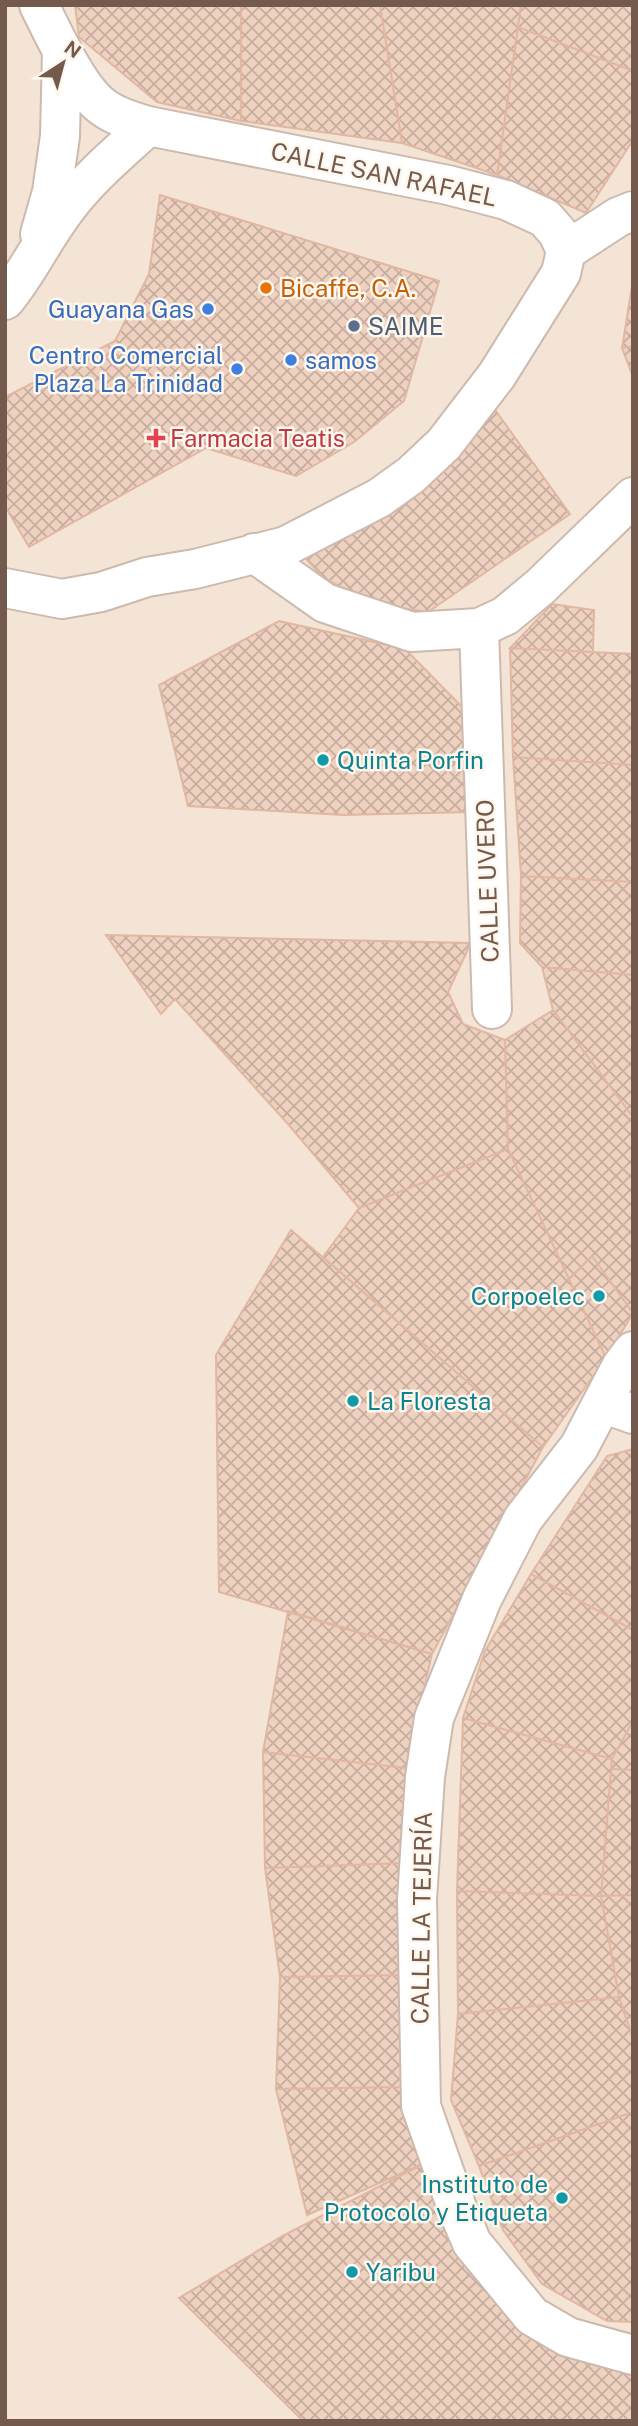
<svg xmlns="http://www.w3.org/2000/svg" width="638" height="2426" font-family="'Public Sans',sans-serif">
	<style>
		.residential { fill: #f3e4d6 }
		.building { fill: url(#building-cross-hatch); stroke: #e1b7a1; stroke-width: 2 }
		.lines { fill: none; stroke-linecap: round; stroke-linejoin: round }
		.minor-casing { stroke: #cdbaae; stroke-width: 42 }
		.minor { stroke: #fff; stroke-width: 38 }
		.food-dot { fill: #e8710a; stroke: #fef7ed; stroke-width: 2.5 }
		.shop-dot { fill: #3f7fe0; stroke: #fef7ed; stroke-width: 2.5 }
		.service-dot { fill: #5c6f8a; stroke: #fef7ed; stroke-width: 2.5 }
		.health-dot { fill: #e0444e; stroke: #fef7ed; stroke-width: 2.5 }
		.culture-dot { fill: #0f9aa8; stroke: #fef7ed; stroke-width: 2.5 }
		.labels { text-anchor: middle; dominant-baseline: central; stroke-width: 5; stroke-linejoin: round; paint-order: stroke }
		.street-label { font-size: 24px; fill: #74594d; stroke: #fef7ed }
		.food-label { font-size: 24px; fill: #c56008; stroke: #fef7ed; text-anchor: start }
		.shop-label { font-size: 24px; fill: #366cbe; stroke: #fef7ed; text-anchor: end }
		.service-label { font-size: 24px; fill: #4e5e75; stroke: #fef7ed; text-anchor: start }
		.health-label { font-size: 24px; fill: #be3a42; stroke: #fef7ed; text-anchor: start }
		.culture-label { font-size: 24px; fill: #0d838f; stroke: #fef7ed; text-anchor: start }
	</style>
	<defs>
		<pattern id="building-cross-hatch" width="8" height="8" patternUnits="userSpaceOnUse" patternTransform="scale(1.75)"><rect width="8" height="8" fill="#efd1c0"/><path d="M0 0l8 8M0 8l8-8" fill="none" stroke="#c6ad9e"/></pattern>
	</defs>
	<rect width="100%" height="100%" fill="#fbf3e7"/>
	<path class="residential" d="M5,5H633V2421H5Z"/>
	<path class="building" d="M75,5H241V121L157,102L79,37Z
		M241,5H380L402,143L241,121Z
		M380,5H521L497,175L402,143Z
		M521,5H633V71L518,27Z
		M518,27L633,71V140L586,213L497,175Z
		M160,195L439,281L404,401L354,442L296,476L206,448L29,547L5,506V397L115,341L149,274Z
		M633,280V346L622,348Z
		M633,346V377L622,348Z
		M493,407L570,514L428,612L374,604L325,579L302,555Z
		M552,604L594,610L593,652L510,648Z
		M279,621L405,649L469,714V812L343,815L188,806L159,685Z
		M510,648L633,654V765L513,757Z
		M513,757L633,765V882L521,876Z
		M521,876L633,882V975L542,967L520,943Z
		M106,935L471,943L448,992L463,1024L505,1040L508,1149L359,1208L288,1124L175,999L161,1014Z
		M542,967L633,975V1117L553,1010Z
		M553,1010L633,1117V1313L592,1256L569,1279L508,1149L505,1040Z
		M508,1149L606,1358L543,1447L323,1257L359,1208Z
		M291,1230L543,1447L432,1654L219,1592L216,1355Z
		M592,1256L633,1313L606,1358L569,1279Z
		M633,1449V1630L531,1574L607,1456Z
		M531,1574L633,1630V1721L612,1759L463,1718L485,1651Z
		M288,1611L432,1654L406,1768L263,1752Z
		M463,1718L612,1759L601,1896L457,1891Z
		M633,1721V1770L611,1769L612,1759Z
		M263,1752L406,1768V1863L265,1868Z
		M611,1769L633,1770V1895L601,1896Z
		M406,1863V1975L280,1977L265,1868Z
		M457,1891L601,1896L619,1997L458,2014Z
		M633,1895V2039L619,1997L601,1896Z
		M406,1975L402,2087L276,2089L280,1977Z
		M619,1997L633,2039V2112L479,2166L451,2100L458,2014Z
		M402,2087L427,2162L307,2215L276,2089Z
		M633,2112V2322L607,2321L542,2284L503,2230L479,2166Z
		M427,2162L463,2247L633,2367V2421H303L179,2298L284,2235Z"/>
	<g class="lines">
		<g class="minor-casing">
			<path id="minor" d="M40,234L52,192L60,136L62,51
				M566,251L618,217L633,211
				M5,300C28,272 43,239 65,210C88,178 119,153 148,126
				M254,553L325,603L412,632L479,628L505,616L540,587L633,497
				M5,588L62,599L101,592L147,577L195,569L286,546L379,498L411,475L444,444L497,375L561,273L566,251L558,233L545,218L506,200L448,185L148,126C131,121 111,115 98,103C76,83 53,33 39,5
				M479,628L492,1009
				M633,1351L621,1367L579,1447L523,1519L482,1599L434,1718L425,1777L417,1899L421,2106L457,2208L472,2243L532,2316L568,2337L633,2355
				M602,1403L633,1414"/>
		</g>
		<use href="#minor" class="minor"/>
	</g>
	<circle class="food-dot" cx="266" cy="288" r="7"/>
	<g class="shop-dot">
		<circle cx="208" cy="309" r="7"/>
		<circle cx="291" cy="360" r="7"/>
		<circle cx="237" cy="369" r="7"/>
	</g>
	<circle class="service-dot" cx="354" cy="326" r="7"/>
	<path class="health-dot" d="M152.5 427.5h7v7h7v7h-7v7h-7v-7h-7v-7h7z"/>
	<g class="culture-dot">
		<circle cx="323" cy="760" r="7"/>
		<circle cx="599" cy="1296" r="7"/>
		<circle cx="353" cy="1401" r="7"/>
		<circle cx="562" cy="2198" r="7"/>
		<circle cx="352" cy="2272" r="7"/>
	</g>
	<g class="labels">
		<g class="street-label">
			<text transform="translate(384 174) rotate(12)">CALLE SAN RAFAEL</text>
			<text transform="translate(487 881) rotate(-92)">CALLE UVERO</text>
			<text transform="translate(421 1918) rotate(-89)">CALLE LA TEJERÍA</text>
		</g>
		<g class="food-label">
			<text x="280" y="288">Bicaffe, C.A.</text>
		</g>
		<g class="shop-label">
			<text x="194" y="309">Guayana Gas</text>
			<text x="223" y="355">Centro Comercial<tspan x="223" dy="28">Plaza La Trinidad</tspan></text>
			<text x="305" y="360" text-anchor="start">samos</text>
		</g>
		<g class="service-label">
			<text x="368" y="326">SAIME</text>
		</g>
		<g class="health-label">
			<text x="170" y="438">Farmacia Teatis</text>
		</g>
		<g class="culture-label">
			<text x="337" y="760">Quinta Porfin</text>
			<text x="585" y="1296" text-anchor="end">Corpoelec</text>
			<text x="367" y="1401">La Floresta</text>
			<text x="548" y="2184" text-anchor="end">Instituto de<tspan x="548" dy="28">Protocolo y Etiqueta</tspan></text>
			<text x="366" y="2272">Yaribu</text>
		</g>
	</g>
	<rect width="638" height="2426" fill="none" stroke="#74594d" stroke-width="14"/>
	<g transform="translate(63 63) rotate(36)" stroke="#fef7ed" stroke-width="5" paint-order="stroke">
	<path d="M0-5L12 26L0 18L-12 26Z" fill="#74594d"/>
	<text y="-10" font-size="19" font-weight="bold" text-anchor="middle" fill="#74594d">N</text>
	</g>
</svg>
